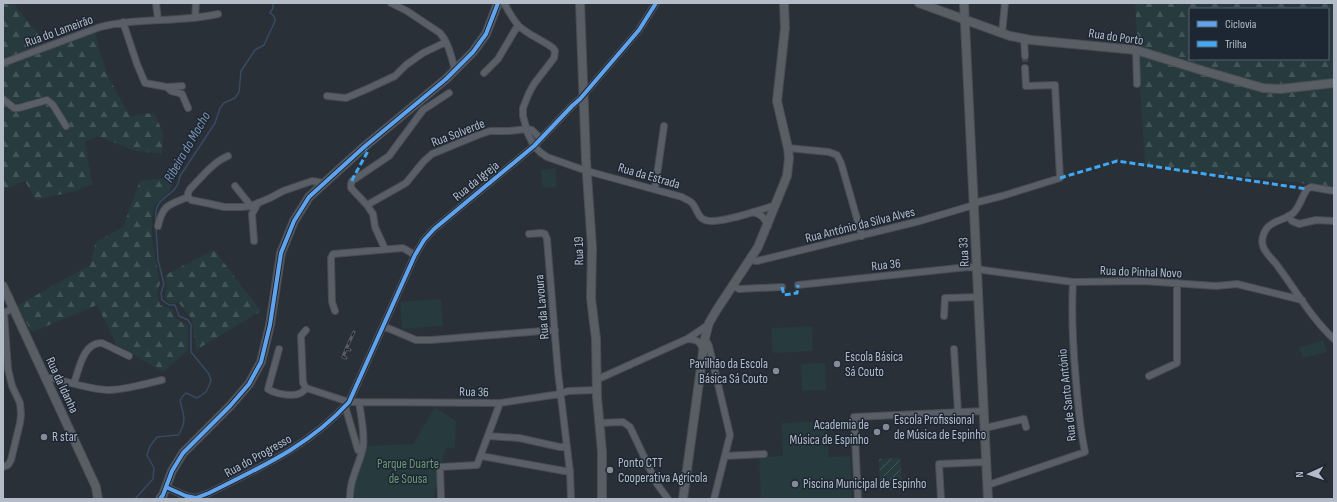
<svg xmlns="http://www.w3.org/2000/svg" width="1337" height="502" font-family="'Sofia Sans Condensed',sans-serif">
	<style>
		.forest { fill: url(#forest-firs); fill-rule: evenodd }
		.park { fill: #273a3e }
		.garden { fill: url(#garden-furrows) }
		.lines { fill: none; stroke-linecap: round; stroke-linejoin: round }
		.stream { stroke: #384963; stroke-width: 1.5 }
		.street-tunnel { stroke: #3f454e; stroke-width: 6; stroke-dasharray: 6 3; stroke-linecap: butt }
		.street-casing { stroke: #484c53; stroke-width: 8 }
		.secondary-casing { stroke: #484c53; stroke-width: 10 }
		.street { stroke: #5a5e66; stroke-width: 6 }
		.secondary { stroke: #595d64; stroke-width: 8 }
		.rail-casing { stroke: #595d64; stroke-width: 3 }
		.rail { stroke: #1d2633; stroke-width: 1.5; stroke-dasharray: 4.5; stroke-linecap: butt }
		.quiet { stroke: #3fa9f5; stroke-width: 3; stroke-dasharray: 6 3; stroke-linecap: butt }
		.cycleway-casing { stroke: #1d2633; stroke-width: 6 }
		.cycleway { stroke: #60a3ed; stroke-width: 4 }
		.poi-dot { fill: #848b96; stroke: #1d2633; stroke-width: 1.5 }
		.labels { text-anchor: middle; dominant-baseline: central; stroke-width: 3; stroke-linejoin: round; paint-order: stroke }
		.street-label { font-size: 13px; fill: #b4bcc9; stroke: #1d2633 }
		.poi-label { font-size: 13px; fill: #b4bcc9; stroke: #1d2633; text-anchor: start }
		.park-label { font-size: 13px; fill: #6b9a76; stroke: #1d2633 }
		.water-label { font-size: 14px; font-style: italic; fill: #7c92b1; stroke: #1d2633 }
	</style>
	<defs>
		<pattern id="forest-firs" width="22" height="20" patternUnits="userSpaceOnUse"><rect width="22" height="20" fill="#273a3e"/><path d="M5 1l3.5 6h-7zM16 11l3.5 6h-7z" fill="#445559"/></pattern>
		<pattern id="garden-furrows" width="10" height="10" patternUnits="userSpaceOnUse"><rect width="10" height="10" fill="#273a3e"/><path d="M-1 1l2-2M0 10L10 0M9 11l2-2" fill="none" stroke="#445559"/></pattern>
	</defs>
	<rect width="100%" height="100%" fill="#2a3038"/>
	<path class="forest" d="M3,3H13L46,44L95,31L99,50L108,77L130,116L151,113L155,115L163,133L162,154L136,151L98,136L85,142L92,184L76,191L36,200L25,181L3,190Z
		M1135,3H1334V187L1145,165ZM1190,9H1328V59H1190Z
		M176,177L169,192L155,205L152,217V239L160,283L157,294L160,305L173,309L174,317L188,326V350L163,372L117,345L97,305L32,332L17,306L90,265L96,242L123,227L140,181Z
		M214,250L261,311L196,350L192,319L179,303H169L164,297L167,287L165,275Z"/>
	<path class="park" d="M555,168L557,187L543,188L541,170Z
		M441,299L443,326L402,329L400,302Z
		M812,326L813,351L773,353L771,328Z
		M1323,340L1327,352L1303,358L1299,348Z
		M825,363L826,390L802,391L801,364Z
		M435,407L456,421L455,448H446L433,499H356L351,491L365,446L413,444Z
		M827,421L829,457L850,456L852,499H761L759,457L783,456L782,423Z"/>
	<path class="garden" d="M900,458L902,489L880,490L879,459Z"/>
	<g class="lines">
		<path class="stream" d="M156,223C156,218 155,212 157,207C162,194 177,196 180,176L215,123L220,108L224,103L235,98L239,92L241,71L255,50L264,45L275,21L274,16L270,13L273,8V3
			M135,499L153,479L154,468L147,455L150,446L157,437L178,435C187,423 184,414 180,401L182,397L186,393L197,398L206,392L211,381L209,374L191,352V325L188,320L179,316L175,305H169L162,300L161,293L164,284L158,260L156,227"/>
		<path class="street-tunnel" d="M1025,56V68"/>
		<g class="street-casing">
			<path id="street" d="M156,3L158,20
				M391,3L407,11L440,33C449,43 451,57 455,69
				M504,3C508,10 512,18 518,25C526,34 543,40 553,48L555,51L554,58L534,84L529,93L523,108V116L528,134L534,146L540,152L547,157L587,171L682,197C685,199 689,200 692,203C697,208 697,216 703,219C714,227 762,209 776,205
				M195,18L196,3
				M123,22L137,64L145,83L167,87L171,91L182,94L188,108
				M1002,33L1005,3
				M1024,39L1025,56
				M1136,50L1137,84
				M3,63L100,27C138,17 179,23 218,14
				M484,73L498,59L518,25
				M167,87L182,86
				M327,96L346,98L367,89L395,76L406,65L423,53L446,42
				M3,99L14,108H19L47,100L53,105L66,126
				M788,148L829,152L837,155L841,163L862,236
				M235,186L251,206
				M655,189L664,126
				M1334,191L1311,187L1307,189C1303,195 1300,205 1295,211C1289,220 1274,219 1267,228C1263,233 1261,241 1263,246C1265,254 1275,261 1279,268C1297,292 1312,319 1334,339
				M188,197V193L190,189C202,177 213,162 228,156
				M367,205L406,183L424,161L432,154L478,135L490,131H509L527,129L532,130L541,139
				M753,212C762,214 765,219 768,226
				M1288,216L1292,221L1299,224L1316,220L1334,221
				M158,226C163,204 169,205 188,197L191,200L211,204L224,207H242L251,206L270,198L283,191L312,181L324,183
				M529,234L541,233L545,234L547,239L558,372L570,472L571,499
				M254,241L252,214L258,203
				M385,249L375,227L373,214L367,205L351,188V184L352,181L389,156L423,110L449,93
				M751,260L757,261L920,221L974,205L978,202L1002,196L1060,178L1055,85L1026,86L1025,68
				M798,285L968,267L977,268L983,270L1073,282L1143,281L1216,286L1237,284L1302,300
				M733,286L739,289L782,287
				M335,311L332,302L331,258L333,254L403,248L415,255
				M944,316L945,298L978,297
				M383,326L416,340H431L555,330
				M306,330L301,336L303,383L306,388L349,402H359L500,403L560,394L568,391L596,390
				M705,338L709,346L730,435L714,499
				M687,339C696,339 701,341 703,351
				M279,349L268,389C275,394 293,397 301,393C303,392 304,390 306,388
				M954,349L958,412
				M1149,376L1177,363V283
				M46,378H52C69,382 88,389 107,390C125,390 144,384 162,380
				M596,380L687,339L702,329L709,324
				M74,383C79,370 83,342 102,343L129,356
				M345,406L358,450
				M600,423L623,422L630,427L657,484L668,499
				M985,428L1024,419L1026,427
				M489,436L519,438L560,447H566
				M481,456L570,472
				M725,456L764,454
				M3,467L8,465L11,460L20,423L21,414L20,403L12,386L8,369L4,313L13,308
				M988,485L1085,452C1080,429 1078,405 1076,381C1073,348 1071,315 1073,282
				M166,487L186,496L196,498L209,493C261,467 309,446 349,402L415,255L424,240L434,229L534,146L572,106L580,99L639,30L656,3
				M350,499C349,480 360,464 363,447C365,433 361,416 359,402
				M441,499L440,467L477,465L500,403
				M858,499L854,417L984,411
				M941,499L939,464L987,462"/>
		</g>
		<g class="secondary-casing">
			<path id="secondary" d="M580,3L586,160L592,248L591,298L596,339L597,397L602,452V499
				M919,3L1010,36L1031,40L1136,50L1204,71L1263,88L1280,89L1334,83
				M964,3L988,499
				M3,286L96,487L98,499
				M160,499L163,495L172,471L183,453L230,406L249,384L261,362L270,325L281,253L294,221L309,197L364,147L446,79L473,52L486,34L498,3
				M683,499L705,338L709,323L716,311L758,247L787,176L789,158L788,148L777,101L785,28L784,3"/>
		</g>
		<use href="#street" class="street"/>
		<use href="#secondary" class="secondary"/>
		<g class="rail-casing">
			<path id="rail" d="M350,350L346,349L354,332
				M346,358L343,357L346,349"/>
		</g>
		<use href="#rail" class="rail"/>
		<path class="quiet" d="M1060,178L1117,161L1307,189
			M352,181L353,178L368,151L364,147
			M782,287L784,295L797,293L798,285"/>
		<g class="cycleway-casing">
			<path id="cycleway" d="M166,487L186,496L196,498L209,493C261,467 309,446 349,402L415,255L424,240L434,229L534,146L572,106L580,99L639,30L656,3
				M160,499L163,495L172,471L183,453L230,406L249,384L261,362L270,325L281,253L294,221L309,197L364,147L446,79L473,52L486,34L498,3"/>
		</g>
		<use href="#cycleway" class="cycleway"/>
	</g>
	<g class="poi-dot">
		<circle cx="837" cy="364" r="4"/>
		<circle cx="776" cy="371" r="4"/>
		<circle cx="886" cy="427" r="4"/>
		<circle cx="877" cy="432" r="4"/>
		<circle cx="44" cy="437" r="4"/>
		<circle cx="610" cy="470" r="4"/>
		<circle cx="795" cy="484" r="4"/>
	</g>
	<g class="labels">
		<g class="street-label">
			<text transform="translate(59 31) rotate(-20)">Rua do Lameirão</text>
			<text transform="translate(1116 37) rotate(8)">Rua do Porto</text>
			<text transform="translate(458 133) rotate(-21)">Rua Solverde</text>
			<text transform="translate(649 176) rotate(16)">Rua da Estrada</text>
			<text transform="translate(476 181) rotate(-39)">Rua da Igreja</text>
			<text transform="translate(860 225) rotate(-14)">Rua António da Silva Alves</text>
			<text transform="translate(579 251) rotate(-91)">Rua 19</text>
			<text transform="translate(964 252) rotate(-93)">Rua 33</text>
			<text transform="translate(886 265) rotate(-6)">Rua 36</text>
			<text transform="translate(1141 272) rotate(2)">Rua do Pinhal Novo</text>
			<text transform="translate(542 307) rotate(-95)">Rua da Lavoura</text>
			<text transform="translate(62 385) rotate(65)">Rua da Idanha</text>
			<text transform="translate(474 392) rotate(1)">Rua 36</text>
			<text transform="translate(1067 395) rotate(-96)">Rua de Santo António</text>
			<text transform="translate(258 456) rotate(-29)">Rua do Progresso</text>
		</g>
		<g class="poi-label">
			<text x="845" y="357">Escola Básica<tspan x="845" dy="15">Sá Couto</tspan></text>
			<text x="768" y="364" text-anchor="end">Pavilhão da Escola<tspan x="768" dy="15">Básica Sá Couto</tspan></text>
			<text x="894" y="420">Escola Profissional<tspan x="894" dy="15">de Música de Espinho</tspan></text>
			<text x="869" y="425" text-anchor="end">Academia de<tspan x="869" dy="15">Música de Espinho</tspan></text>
			<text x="52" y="437">R star</text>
			<text x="618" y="463">Ponto CTT<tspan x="618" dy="15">Cooperativa Agrícola</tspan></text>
			<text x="803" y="484">Piscina Municipal de Espinho</text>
		</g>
		<g class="park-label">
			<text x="408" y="464">Parque Duarte<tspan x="408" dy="15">de Sousa</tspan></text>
		</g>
		<g class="water-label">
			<text transform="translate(187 147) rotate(-60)">Ribeira do Mocho</text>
		</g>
	</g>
	<rect width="1337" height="502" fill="none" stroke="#b4bcc9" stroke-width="8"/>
	<rect x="1189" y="8" width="140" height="52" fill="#1d2633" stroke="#59626f"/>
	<rect x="1197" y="21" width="20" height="6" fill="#60a3ed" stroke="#59626f"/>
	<text x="1225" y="28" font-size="12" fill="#b4bcc9">Ciclovia</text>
	<rect x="1197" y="41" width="20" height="6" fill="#3fa9f5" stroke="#59626f"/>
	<text x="1225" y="48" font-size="12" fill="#b4bcc9">Trilha</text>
	<g transform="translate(1309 474) rotate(267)" stroke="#1d2633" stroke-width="3" paint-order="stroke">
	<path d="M0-3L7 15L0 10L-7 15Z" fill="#b4bcc9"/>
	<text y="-6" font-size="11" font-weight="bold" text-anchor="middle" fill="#b4bcc9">N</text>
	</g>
</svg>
